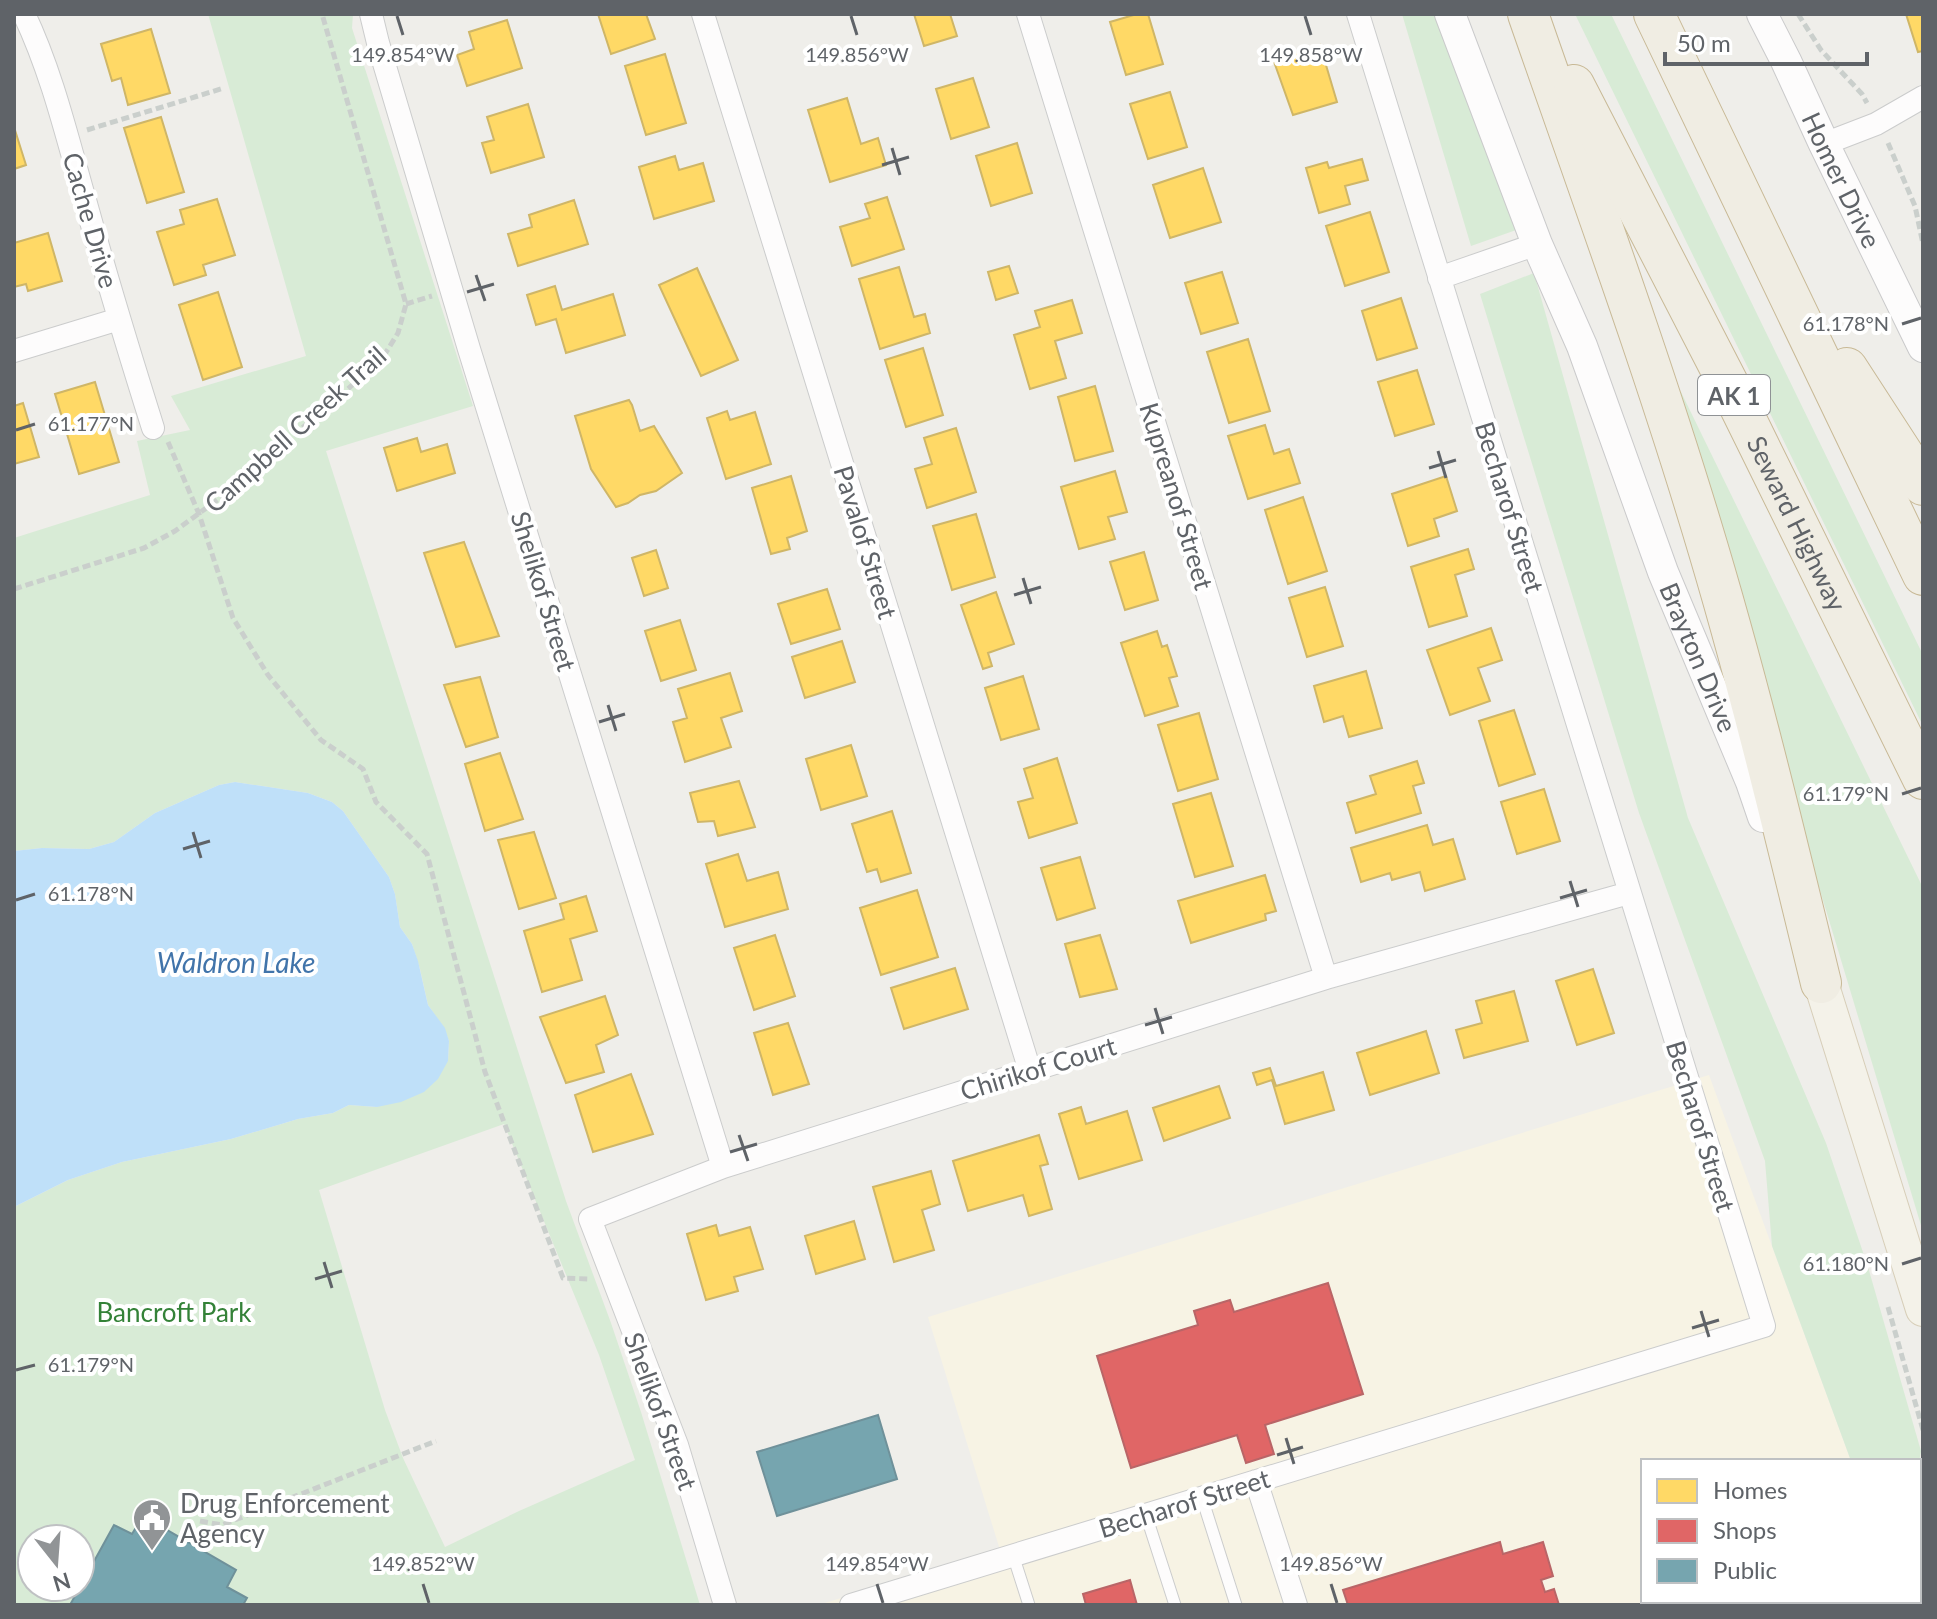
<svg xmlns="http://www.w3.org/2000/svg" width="1937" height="1619" font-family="Lato,sans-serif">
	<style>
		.commercial { fill: #f7f3e4 }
		.green { fill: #d8ebd6; fill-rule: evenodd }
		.water { fill: #bfe0f9 }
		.homes { fill: #ffd966; stroke: #cfb667; stroke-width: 2 }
		.shops { fill: #e06666; stroke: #b96567; stroke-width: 2 }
		.public { fill: #76a5af; stroke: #6f919a; stroke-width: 2 }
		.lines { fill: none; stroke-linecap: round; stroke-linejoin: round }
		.service-casing { stroke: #cbcccc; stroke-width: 13 }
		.minor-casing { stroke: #cbcccc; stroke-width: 24 }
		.secondary-casing { stroke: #cacacb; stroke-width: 32 }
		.primary-casing { stroke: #d7ceb8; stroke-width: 36 }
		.motorway-casing { stroke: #c8b996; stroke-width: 42 }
		.path { stroke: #cacfcc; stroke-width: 5; stroke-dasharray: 8 4; stroke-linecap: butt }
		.service { stroke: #fdfcfc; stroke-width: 11 }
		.minor { stroke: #fdfcfc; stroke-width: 22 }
		.secondary { stroke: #fdfcfc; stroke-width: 30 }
		.primary { stroke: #f4f2e9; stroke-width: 34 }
		.motorway { stroke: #f0ede3; stroke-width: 40 }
		.ticks { fill: none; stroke: #5f6368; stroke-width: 3 }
		.labels { text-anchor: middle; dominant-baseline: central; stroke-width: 8; stroke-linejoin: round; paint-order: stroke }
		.shield { fill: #fff; stroke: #8f9295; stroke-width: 2 }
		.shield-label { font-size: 24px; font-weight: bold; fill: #5f6368 }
		.street-label { font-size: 26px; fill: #5f6368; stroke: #fff }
		.park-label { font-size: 26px; fill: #348238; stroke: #fff }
		.poi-label { font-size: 26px; fill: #5f6368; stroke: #fff; text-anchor: start }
		.water-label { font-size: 28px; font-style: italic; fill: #4174aa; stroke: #fff }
		.ticks-label { font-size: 20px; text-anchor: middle; fill: #5f6368; stroke: #fff; stroke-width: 8; stroke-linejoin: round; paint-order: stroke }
	</style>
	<rect width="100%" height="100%" fill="#efeeea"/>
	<path class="commercial" d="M1709,1075L1851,1461H1643V1601H1791L1780,1605H818L1000,1550L928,1317Z"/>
	<path class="green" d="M208,14H353L352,28L473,406L326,451L566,1201L611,1323L641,1412L700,1605H243L247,1598L227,1587L236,1569L143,1516L132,1534L114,1526L80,1586V1539H32V1587H80L70,1605H14V1207L68,1180L122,1162L231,1139L298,1119L333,1113L349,1105L377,1107L448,1061L449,1041L444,1028L428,1005L420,969L412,944L400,927L395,894L389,877L343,811L332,802L308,793L235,782L219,785L155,813L114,842L89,849L42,848L14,851V538L150,495L137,441L190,430L171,396L306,356ZM504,1124L599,1355L635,1460L519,1511L445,1547L403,1458L385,1410L319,1190Z
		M1402,14H1441L1519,229L1471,246Z
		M1575,14H1611L1923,655V726Z
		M1534,273L1688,818L1826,1143L1868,1267L1921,1451L1919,1462L1851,1461L1772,1246L1765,1161L1639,813L1480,294Z
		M1681,392L1923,888V1232L1671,396Z"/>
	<path class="water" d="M235,782L308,793L332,802L343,811L389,877L395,894L400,927L412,944L418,961L428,1005L445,1028L449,1041L448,1061L438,1079L424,1092L401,1102L377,1107L349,1105L333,1113L298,1119L231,1139L122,1162L68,1180L14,1207V851L42,848L89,849L114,842L155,813L219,785Z"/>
	<path class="homes" d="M598,14H646L655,39L611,54Z
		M914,14H950L957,36L924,46Z
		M1137,14H1148L1163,64L1126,75L1110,22Z
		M1906,14H1923V51L1918,52Z
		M507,20L522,68L467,86L457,55L474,49L469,32Z
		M151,29L170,93L128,105L121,78L112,81L101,44Z
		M1320,45L1337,102L1293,115L1273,59Z
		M665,54L686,123L646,135L625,66Z
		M973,78L989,127L951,139L936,89Z
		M1170,92L1187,147L1148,159L1130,104Z
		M847,98L861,144L878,138L886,165L830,182L808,110Z
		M528,104L544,157L491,173L482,143L494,140L487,117Z
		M161,117L184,192L147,203L124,128Z
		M14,127L26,165L14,169Z
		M1017,143L1032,193L991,206L976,156Z
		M675,156L679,170L703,163L714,201L654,219L639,167Z
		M1362,159L1368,180L1345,186L1350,204L1319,213L1306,168L1327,162L1329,168Z
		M1203,168L1221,222L1170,238L1153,185Z
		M887,197L904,249L852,266L840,227L870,218L865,204Z
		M217,199L235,255L203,265L206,275L174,285L157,232L184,224L180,210Z
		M574,200L588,244L518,266L508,234L532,227L529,215Z
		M1370,212L1389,272L1345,286L1326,226Z
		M48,233L62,281L28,291L26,284L14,287V243Z
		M1009,266L1018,293L996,300L988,272Z
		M899,267L914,317L925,314L930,333L880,349L859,279Z
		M697,268L738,360L701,376L659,285Z
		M1222,272L1238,323L1201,334L1185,283Z
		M555,286L562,310L613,294L625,335L566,353L556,319L536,325L527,295Z
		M218,292L242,367L203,380L179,305Z
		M1401,298L1417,348L1377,360L1362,311Z
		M1072,300L1082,333L1055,341L1066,378L1030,389L1014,335L1040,327L1035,311Z
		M1248,339L1270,411L1229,423L1207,352Z
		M923,348L943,415L906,427L885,360Z
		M1417,370L1434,424L1395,436L1378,382Z
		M95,382L119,462L79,474L55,394Z
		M1095,386L1113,451L1075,461L1058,397Z
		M629,400L632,405L640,431L654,426L682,473L656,491L640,495L628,503L616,507L591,469L575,416Z
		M23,403L39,457L14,464V406Z
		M727,411L730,420L755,412L771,464L726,479L707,418Z
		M1265,425L1274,454L1289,449L1300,483L1248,499L1228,436Z
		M956,428L976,492L927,508L915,469L932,464L924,438Z
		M417,438L421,452L447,444L455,473L397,491L384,448Z
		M1115,471L1127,512L1108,517L1115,539L1079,549L1061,487Z
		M791,476L807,531L787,538L790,549L771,554L752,488Z
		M1446,476L1457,511L1434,519L1439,536L1408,546L1392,494Z
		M1303,497L1327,571L1288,584L1265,510Z
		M976,514L995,577L952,590L933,526Z
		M464,542L499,636L456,647L424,553Z
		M1468,549L1474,569L1455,575L1467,616L1429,627L1411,567Z
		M656,550L668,588L644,596L632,558Z
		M1144,552L1158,600L1125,610L1110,562Z
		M1325,587L1343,646L1307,657L1289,598Z
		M827,589L840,629L791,644L778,604Z
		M996,592L1014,644L988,653L992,666L983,669L961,605Z
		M680,620L696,670L661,681L645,631Z
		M1491,628L1502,660L1478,668L1490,701L1450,715L1427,650Z
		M1157,631L1162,647L1167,645L1177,676L1169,678L1178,706L1145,716L1121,643Z
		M842,641L855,682L805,698L792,657Z
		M1366,671L1382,728L1349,737L1343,716L1324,722L1314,686Z
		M730,673L742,711L721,718L731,747L685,762L673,722L687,718L678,689Z
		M1023,676L1039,729L1001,740L985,688Z
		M480,677L498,737L466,747L444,685Z
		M1514,710L1535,774L1499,786L1479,721Z
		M1199,713L1218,779L1178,791L1158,725Z
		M851,745L867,796L821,810L806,759Z
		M500,753L523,819L485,831L465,764Z
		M1057,758L1077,823L1029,838L1018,802L1033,798L1024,769Z
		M1417,761L1424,783L1413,786L1421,813L1356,833L1347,803L1376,794L1370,776Z
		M739,781L755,827L718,836L714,821L698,822L690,793Z
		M1544,789L1560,841L1517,854L1501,802Z
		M1211,793L1233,866L1195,877L1173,804Z
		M892,811L911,873L881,882L877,869L867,872L852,824Z
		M1427,825L1433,845L1453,839L1465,879L1425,891L1420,872L1392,880L1390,873L1361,882L1351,848Z
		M534,832L556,898L519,909L498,840Z
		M738,854L747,881L778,872L788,909L725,927L706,864Z
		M1080,857L1095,908L1057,920L1041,868Z
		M1265,875L1276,911L1265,914L1266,920L1191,943L1178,901Z
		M917,890L938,957L881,975L860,908Z
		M586,896L597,931L570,939L582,980L542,992L524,931L564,919L560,904Z
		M775,935L795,996L754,1010L734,948Z
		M1100,935L1117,989L1080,997L1065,944Z
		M955,968L968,1009L904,1029L891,988Z
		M1593,969L1614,1033L1577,1045L1556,981Z
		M1514,991L1528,1041L1464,1058L1456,1030L1482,1023L1476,1001Z
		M605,996L618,1035L596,1045L604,1072L566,1083L540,1017Z
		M788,1023L809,1084L773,1095L754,1033Z
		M1426,1031L1439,1073L1370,1095L1357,1053Z
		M1270,1068L1276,1086L1323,1072L1334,1110L1285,1124L1272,1080L1257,1085L1253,1073Z
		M631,1074L653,1134L593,1152L575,1095Z
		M1219,1086L1230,1118L1164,1141L1153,1108Z
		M1081,1107L1086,1124L1127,1111L1142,1160L1079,1179L1059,1114Z
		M1039,1135L1048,1164L1040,1166L1052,1209L1029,1216L1023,1195L968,1211L953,1161Z
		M931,1171L940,1204L922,1210L934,1250L894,1262L873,1187Z
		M854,1221L865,1259L816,1274L805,1236Z
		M716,1225L719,1236L750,1227L763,1269L734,1277L738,1291L706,1300L687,1234Z"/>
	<path class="shops" d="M1328,1283L1363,1394L1265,1425L1274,1454L1246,1463L1237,1435L1131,1468L1097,1356L1198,1325L1194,1311L1230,1300L1234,1312Z
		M1500,1542L1503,1554L1543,1542L1553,1576L1541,1580L1545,1592L1554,1589L1559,1605H1348L1343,1590Z
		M1130,1580L1137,1605H1086L1083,1594Z"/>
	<path class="public" d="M878,1415L897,1479L777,1516L757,1452Z
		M143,1516L236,1570L227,1587L247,1598L243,1605H70L114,1525L132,1534Z"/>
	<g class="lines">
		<g class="service-casing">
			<path id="service" d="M1202,1498L1236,1605
				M1146,1515L1175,1605
				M1013,1555L1029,1605"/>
		</g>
		<g class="minor-casing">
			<path id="minor" d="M24,14C52,73 67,137 85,200C106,276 129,352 153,428
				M371,14L378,43L469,349L723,1167
				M703,14L1030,1071
				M1028,14L1326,978
				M1824,144L1876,124L1923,97
				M1439,278L1537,244
				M14,351L119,319
				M1256,1481L1296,1605
				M725,1605L677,1445L590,1219L723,1167L1326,978L1629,893
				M851,1605L1764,1326L1358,14"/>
		</g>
		<g class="secondary-casing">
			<g id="secondary">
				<path id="s1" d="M1450,14L1537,244L1582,346L1663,572L1751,782L1763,817"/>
				<path id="s2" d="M1762,14L1786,61L1824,144L1923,347"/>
			</g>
		</g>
		<g class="primary-casing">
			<path id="primary" d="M1821,983L1923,1309
				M1892,1605L1904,1601"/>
		</g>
		<g class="motorway-casing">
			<g id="motorway">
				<path d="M1528,14C1587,184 1649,353 1701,525C1747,676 1784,830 1821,983"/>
				<path d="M1654,14L1923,575"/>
				<path id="s3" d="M1574,85L1733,393L1923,779"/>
				<path d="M1847,368L1923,485"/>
			</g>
		</g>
		<path class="path" d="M1798,14L1821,50L1862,94L1867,103
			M87,130L224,88
			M1888,143L1915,206L1923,244
			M406,304L432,296
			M168,442L199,514L233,618L268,675L321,740L363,769L376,802L427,854L485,1072L563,1278L589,1279
			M14,589L144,548L175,531L224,495L364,375L385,354L398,333L406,304L322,14
			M1888,1307L1923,1430
			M200,1521L222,1525L436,1441
			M1919,1572L1923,1570
			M1820,1605L1832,1601"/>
		<use href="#service" class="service"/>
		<use href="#minor" class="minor"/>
		<use href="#secondary" class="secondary"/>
		<use href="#primary" class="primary"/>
		<use href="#motorway" class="motorway"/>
	</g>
	<path class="ticks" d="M397,16L403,35M851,16L857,35M1305,16L1311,35M892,148L900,175M882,165L909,157M476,275L485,301M467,292L494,284M1902,324L1921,318M16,430L35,424M1438,451L1446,478M1429,468L1456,460M1023,578L1031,604M1014,595L1041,587M608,705L616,731M599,722L625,714M1902,794L1921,788M193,832L201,858M183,849L210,841M1570,881L1578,907M1560,898L1587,890M16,900L35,894M1155,1008L1163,1034M1145,1025L1172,1017M739,1135L748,1161M730,1152L757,1144M324,1262L332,1288M1902,1264L1921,1258M315,1279L342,1271M1701,1311L1709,1337M1692,1328L1719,1320M16,1370L35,1365M1286,1438L1294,1464M1277,1455L1303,1447M423,1584L429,1603M877,1584L883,1603M1331,1584L1337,1603"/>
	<defs>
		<g id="civic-pin" transform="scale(2)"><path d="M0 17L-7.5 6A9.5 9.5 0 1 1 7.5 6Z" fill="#919496" stroke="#fff"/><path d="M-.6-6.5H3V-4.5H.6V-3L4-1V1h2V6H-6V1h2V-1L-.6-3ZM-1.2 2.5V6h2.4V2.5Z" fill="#fff"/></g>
	</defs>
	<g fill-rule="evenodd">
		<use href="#civic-pin" x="152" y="1518"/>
	</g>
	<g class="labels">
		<rect class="shield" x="1698" y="375" width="72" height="40" rx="6"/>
		<g class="shield-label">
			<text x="1734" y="395">AK 1</text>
		</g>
		<g class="street-label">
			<text stroke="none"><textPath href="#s2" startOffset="184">Homer Drive</textPath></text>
			<text transform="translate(91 220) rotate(74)">Cache Drive</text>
			<text transform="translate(295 429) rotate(-42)">Campbell Creek Trail</text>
			<text transform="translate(1177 496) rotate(73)">Kupreanof Street</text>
			<text transform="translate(1510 507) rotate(73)">Becharof Street</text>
			<text stroke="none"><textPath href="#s3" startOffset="492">Seward Highway</textPath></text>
			<text transform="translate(866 542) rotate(73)">Pavalof Street</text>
			<text transform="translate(544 591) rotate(73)">Shelikof Street</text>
			<text stroke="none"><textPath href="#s1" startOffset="690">Brayton Drive</textPath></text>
			<text transform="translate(1038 1068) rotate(-17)">Chirikof Court</text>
			<text transform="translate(1701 1126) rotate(73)">Becharof Street</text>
			<text transform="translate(661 1411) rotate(70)">Shelikof Street</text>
			<text transform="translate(1184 1503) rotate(-17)">Becharof Street</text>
		</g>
		<g class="park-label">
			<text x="174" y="1312">Bancroft Park</text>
		</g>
		<g class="poi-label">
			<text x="180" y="1503">Drug Enforcement<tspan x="180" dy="30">Agency</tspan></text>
		</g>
		<g class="water-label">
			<text x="236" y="962">Waldron Lake</text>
		</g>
	</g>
	<g class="ticks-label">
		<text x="403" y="62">149.854°W</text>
		<text x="857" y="62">149.856°W</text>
		<text x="1311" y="62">149.858°W</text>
		<text x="1846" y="331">61.178°N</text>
		<text x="91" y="431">61.177°N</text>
		<text x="1846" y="801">61.179°N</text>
		<text x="91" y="901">61.178°N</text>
		<text x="1846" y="1271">61.180°N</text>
		<text x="91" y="1372">61.179°N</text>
		<text x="423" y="1571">149.852°W</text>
		<text x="877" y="1571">149.854°W</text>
		<text x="1331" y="1571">149.856°W</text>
	</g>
	<rect width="1937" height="1619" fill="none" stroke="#5f6368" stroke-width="32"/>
	<rect x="1641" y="1459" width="280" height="144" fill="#ffffff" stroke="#bfc1c3" stroke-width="2"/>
	<rect x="1657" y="1479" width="40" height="24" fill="#ffd966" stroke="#bfc1c3" stroke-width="2"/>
	<text x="1713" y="1499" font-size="24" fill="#5f6368">Homes</text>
	<rect x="1657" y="1519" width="40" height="24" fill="#e06666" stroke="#bfc1c3" stroke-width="2"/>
	<text x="1713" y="1539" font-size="24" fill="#5f6368">Shops</text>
	<rect x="1657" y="1559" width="40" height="24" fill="#76a5af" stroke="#bfc1c3" stroke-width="2"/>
	<text x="1713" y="1579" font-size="24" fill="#5f6368">Public</text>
	<g transform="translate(56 1563) rotate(163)"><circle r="38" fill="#ffffff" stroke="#bfc1c3" stroke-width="2"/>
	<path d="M0-6L14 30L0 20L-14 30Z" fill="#919496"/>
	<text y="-12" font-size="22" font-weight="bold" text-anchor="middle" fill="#5f6368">N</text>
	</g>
	<path d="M1665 52v12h202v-12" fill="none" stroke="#5f6368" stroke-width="4"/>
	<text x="1677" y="52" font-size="24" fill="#5f6368" stroke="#ffffff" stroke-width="6" paint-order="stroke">50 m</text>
</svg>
